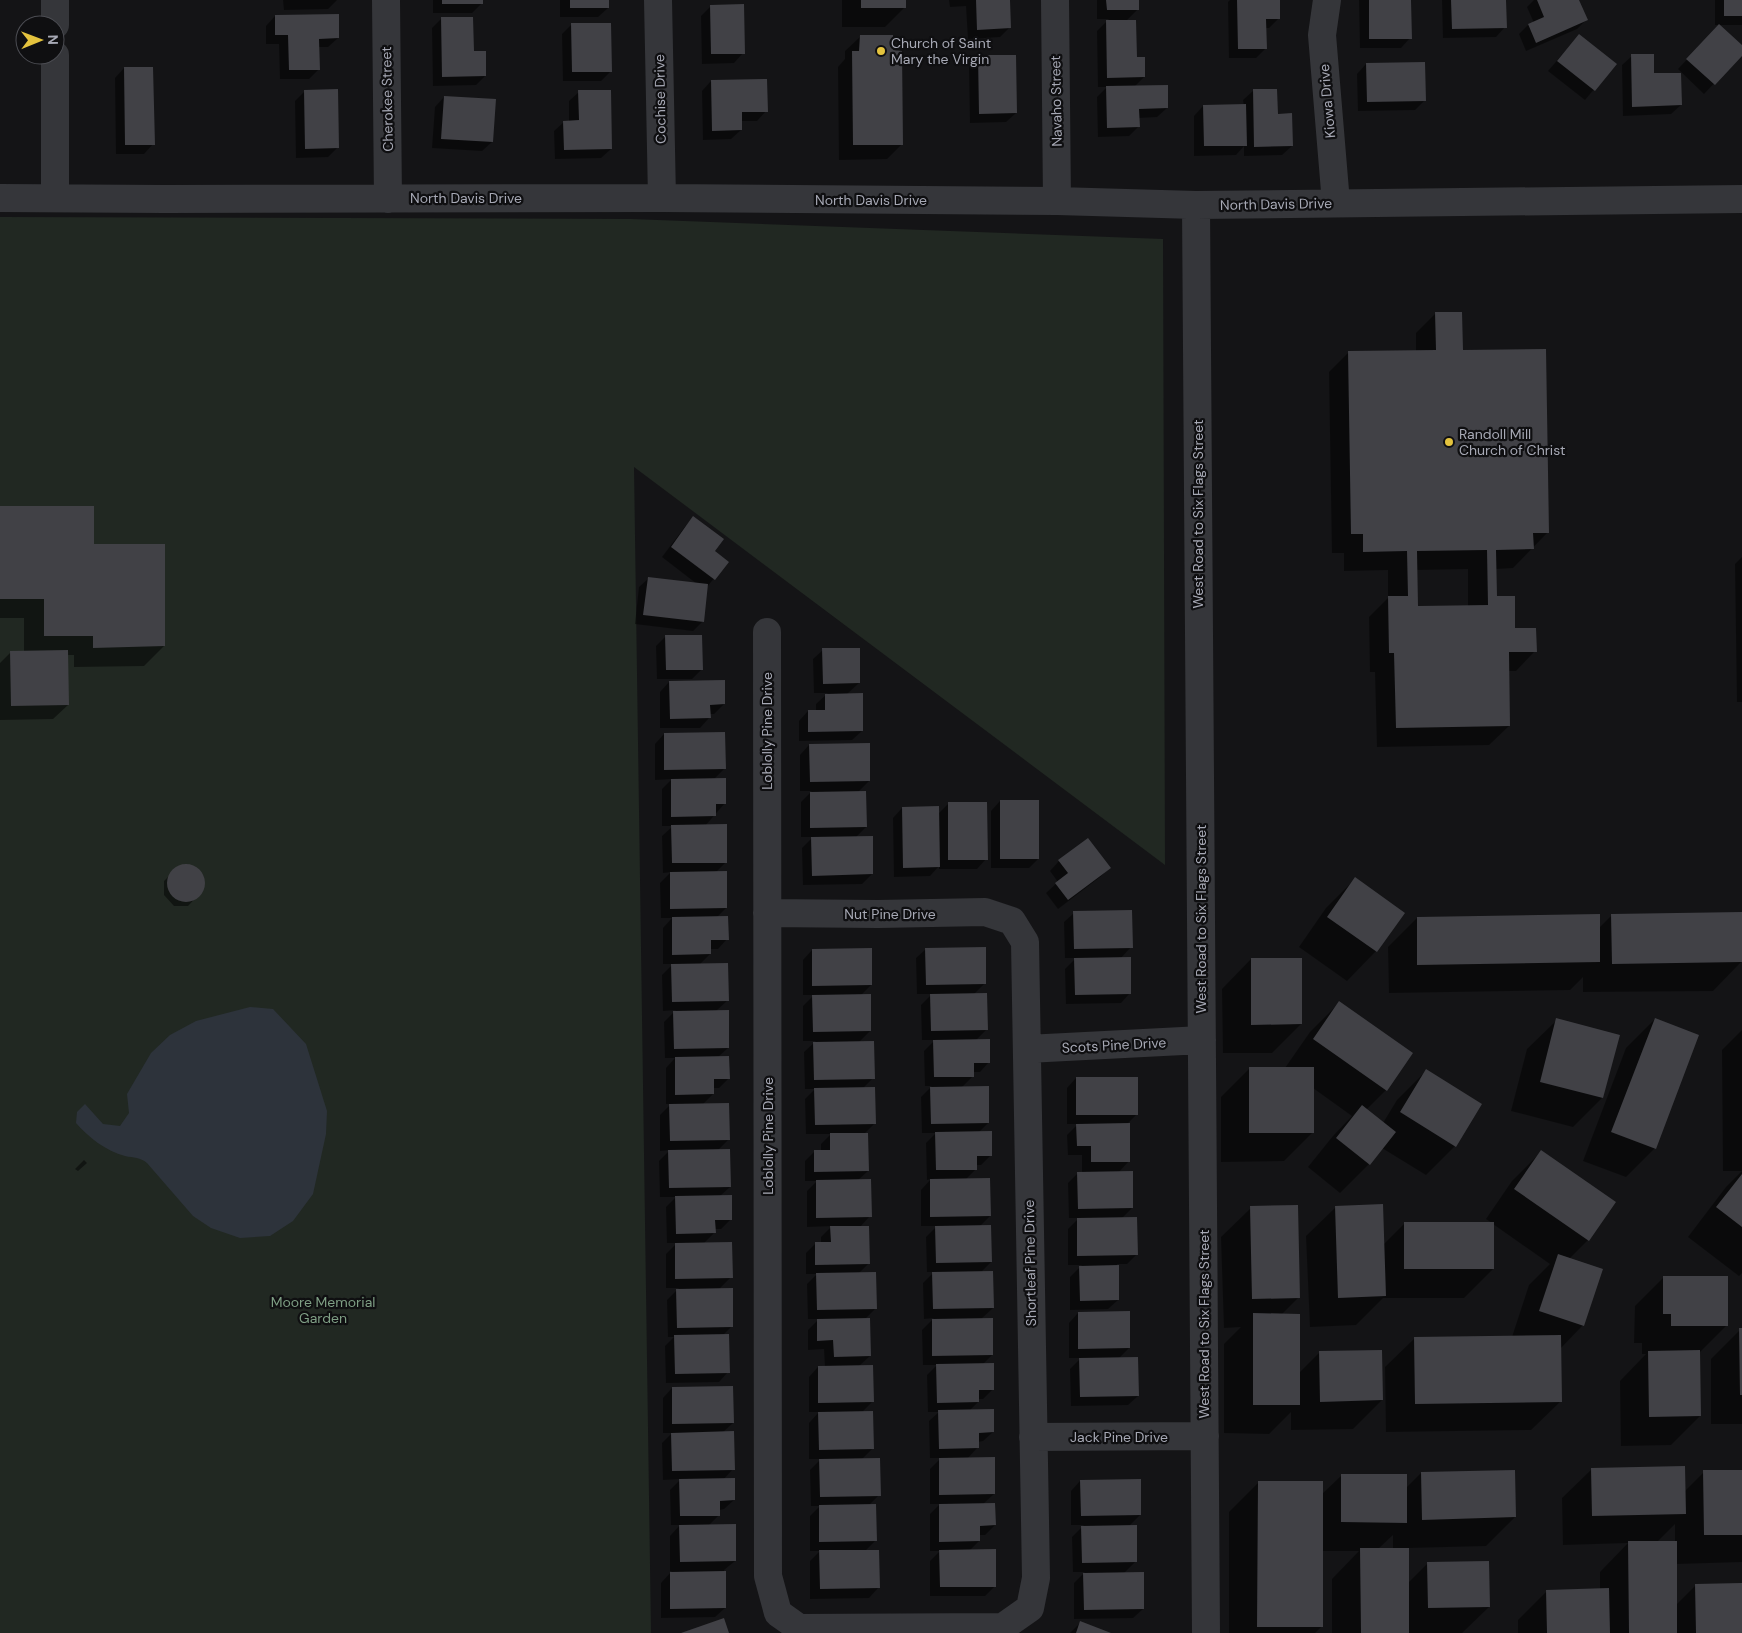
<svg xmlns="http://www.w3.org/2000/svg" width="1742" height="1633" font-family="'DM Sans',sans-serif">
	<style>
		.green { fill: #212822 }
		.water { fill: #2d333b }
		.shadow { fill: #0007; fill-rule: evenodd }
		.building { fill: #414146; fill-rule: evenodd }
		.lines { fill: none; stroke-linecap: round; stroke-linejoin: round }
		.minor { stroke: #35363a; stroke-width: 28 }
		.poi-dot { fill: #e4c33e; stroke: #0f0f11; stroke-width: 2 }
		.labels { text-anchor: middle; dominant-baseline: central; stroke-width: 4.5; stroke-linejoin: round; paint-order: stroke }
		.poi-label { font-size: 14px; fill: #a7a9b5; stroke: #0f0f11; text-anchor: start }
		.street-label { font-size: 14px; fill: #a7a9b5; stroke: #0f0f11 }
		.park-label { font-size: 14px; fill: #7f9f85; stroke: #0f0f11 }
	</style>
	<rect width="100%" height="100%" fill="#141416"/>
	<path class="green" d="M0,217L631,219L1163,239L1165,865L634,467L651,1633H0Z"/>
	<path class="water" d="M250,1007L273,1009L306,1044L327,1111L326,1134L313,1194L293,1221L270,1236L240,1238L211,1228L193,1216L147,1163C140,1157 134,1158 125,1156C106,1151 88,1137 76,1123L77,1112L85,1104L103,1124L120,1126L129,1113L127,1094L151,1053L170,1035L196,1021Z"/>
	<path class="shadow" d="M283,0H337L328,9L284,10Z
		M433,0H482V3L472,13H433Z
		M560,0H608V8L598,17H560Z
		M842,0H905V7L885,27H842Z
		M949,0H1008L1009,28L1000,37L968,39L966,6L950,7Z
		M1097,0H1138V9L1126,21L1136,58L1144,77L1134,87L1167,108L1157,117L1138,118V127L1129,136L1098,137L1097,97L1107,87H1098L1097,31L1109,19H1097Z
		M1230,0H1278L1279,18L1269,28H1265L1266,48L1256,58H1229L1228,2Z
		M1359,0H1410V38L1401,48H1360Z
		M1442,0H1505V27L1496,37L1443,38Z
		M1534,0H1578L1586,20L1577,29L1526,51L1519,34L1528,25L1534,23L1527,7Z
		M1715,0H1742V25H1715Z
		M711,6L743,53L734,63L702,64L701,16Z
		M275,16L338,38L328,47H318L319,69L309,79H280L279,44H266V26Z
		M441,19L473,52L485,76L476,85L433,86L432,28Z
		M571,25L611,71L601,81H563L562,34Z
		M1579,35L1615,64L1585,100L1548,71Z
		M1710,35L1742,47V54L1704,94L1678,69Z
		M860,37L902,144L887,159L839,160L838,67L845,59V51Z
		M979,56L1016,113L1006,122L970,123L969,66Z
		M1632,56L1653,75L1681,105L1671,114L1623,116L1622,65Z
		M1366,64L1425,100L1415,110L1358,111L1357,74Z
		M124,68L153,144L144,154H116L115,78Z
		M711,81L766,111L757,121H741V130L731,139L703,140L702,91Z
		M1276,90L1277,115L1292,146L1282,155L1244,156V146L1236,155L1194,156V116L1203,106H1244L1243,100L1253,91Z
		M305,91L337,148L328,157L296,158L295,101Z
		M579,92L611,149L601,158L555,159L554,131L564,122H569V101Z
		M444,97L492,142L482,151L432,148L435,107Z
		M1436,313L1461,352L1548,532L1513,568L1496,569V597L1514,629L1535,651L1516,671H1508L1509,726L1489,745L1377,747L1375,672H1370L1369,617L1388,598V570L1344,571V553H1332L1329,372L1349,352H1416V333ZM1468,569V607L1416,608V570Z
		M0,507L93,545L164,646L144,666L74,667V655H67L68,705L53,719L0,720V663L11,652H24V618H0Z
		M693,518L713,552L727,562L707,587L703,621L693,631L635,624L639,587L649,578L697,584L662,557L684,528Z
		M1742,557V702H1737L1735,564Z
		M666,636L702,669L692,679H657L656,646Z
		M823,650L859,683L847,694L862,731L852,740L799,741V721L808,711H816V704L828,693H814L813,659Z
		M669,682L724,704L714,714H709V718L700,728H660V692Z
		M664,734L724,769L714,779L725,803L705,826L726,862L716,872L726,908L717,917L727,939L718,949H710V954L699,965L728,1000L716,1011L728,1048L718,1057L729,1078L719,1088H713V1094L702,1105L728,1140L718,1150L730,1187L720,1196L731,1219L721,1229H714V1233L703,1244L731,1277L719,1289L732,1326L723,1335L728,1372L719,1382L666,1383L665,1346L674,1337H668L667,1300L679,1288H666V1254L677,1243H667L666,1207L676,1197H660L659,1161L670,1150L660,1151V1115L671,1104H666V1068L675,1058H665L664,1022L676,1010L663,1011L662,975L673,964H663V928L672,918H661L660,883L671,872L663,873L662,836L673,826H662V789L672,779L655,780V744Z
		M809,745L869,781L858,792L866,827L855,838L872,874L862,884L803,885L802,848L813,837H801V802L812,791H800V755Z
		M1000,801L1038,859L1029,868H991V811Z
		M949,803L986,859L977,869H939V866L930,876L894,877L893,818L902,808L938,814Z
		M1059,861L1109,868L1100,877L1058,909L1046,893L1058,882L1050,871Z
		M179,866H193L204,876L203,890L188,906H174L164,895V881Z
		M1355,879L1376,951L1347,981L1299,947L1326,908Z
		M1074,913L1131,947L1120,959L1130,993L1121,1003L1066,1004L1065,969L1076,958H1065L1064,922Z
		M1612,915L1742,961L1713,991L1583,992V977L1570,990L1389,993L1388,947L1417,918L1599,928Z
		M926,949L985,983L974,994L987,1029L975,1041L989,1062L980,1072H973V1076L962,1087L988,1123L978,1133L991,1155L981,1165H975L976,1169L965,1180L990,1216L979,1227L991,1262L980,1273L993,1308L981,1319L992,1355L983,1364L993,1389L983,1399H978V1402L969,1411L993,1432L983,1441L978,1442V1447L967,1459L994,1494L983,1504L995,1525L985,1535H979V1541L969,1551L995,1586L985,1596H930V1561L940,1551H930V1514L940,1504H930V1469L941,1458H930L929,1421L939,1412H928L927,1375L937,1365H923L922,1330L934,1318L924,1319L923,1283L934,1272H927L926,1237L937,1226H921V1190L931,1179L927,1180L926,1143L936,1133H922L921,1097L932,1086H925L924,1051L935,1040H922L921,1005L932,994H917L916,958Z
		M812,950L871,985L860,996L870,1031L859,1042L873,1078L863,1088L874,1124L864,1134L868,1171L857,1181L870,1216L860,1227L869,1263L858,1274L875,1309L864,1320L870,1356L859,1366L872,1402L862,1412L873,1448L861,1460L879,1495L869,1505L875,1541L865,1551L878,1588L869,1598L810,1599V1561L820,1551H810V1516L820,1506H811L810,1470L821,1459H809V1423L819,1412H809V1377L818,1367H825L824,1349L808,1350V1330L819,1319H808L807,1284L817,1274H806V1253L815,1244L821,1243V1237L832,1226L807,1227V1191L817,1181H805V1161L814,1152L821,1151V1144L831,1134H806L805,1099L815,1089H805L804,1052L816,1041H803V1006L814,995H803V960Z
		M1251,959L1301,1024L1272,1053H1223L1222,989Z
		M1339,1003L1386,1090L1366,1110L1383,1123L1397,1100L1426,1071L1455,1146L1426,1175L1382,1148L1369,1164L1340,1193L1308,1167L1333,1136L1352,1116L1313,1088V1132L1284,1161L1221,1162V1097L1250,1068H1285L1310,1032Z
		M1655,1019V1148L1626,1177L1583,1161L1626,1048Z
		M1557,1020L1602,1098L1573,1127L1511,1111L1527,1049Z
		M1742,1030V1171H1723L1722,1050Z
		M1076,1078L1136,1115L1126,1125L1129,1161L1118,1173L1132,1208L1121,1219L1137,1254L1127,1264H1117L1118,1300L1108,1309L1070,1310V1277L1082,1265H1068V1229L1079,1218H1069L1068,1183L1078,1173H1082V1155H1068L1067,1135L1078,1124H1067V1088Z
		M1541,1152L1614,1202L1588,1240L1569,1259L1583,1325L1560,1349L1561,1401L1531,1430L1386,1432L1385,1367L1415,1338L1512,1337L1529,1285L1550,1264L1493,1224V1269L1464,1298H1383L1356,1325L1310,1327L1306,1236L1336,1207L1383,1245L1405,1223H1492L1486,1219L1512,1181Z
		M84,1160L87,1163L78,1171L75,1169Z
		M1742,1171V1273L1739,1276L1688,1237L1726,1187Z
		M1251,1208L1299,1297L1281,1315L1299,1373L1320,1352L1382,1400L1353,1429L1291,1430V1412L1269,1434L1224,1433V1344L1241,1327L1224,1328L1221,1237Z
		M1664,1277L1727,1325L1699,1353L1700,1416L1671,1445L1621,1446L1620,1381L1646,1354H1642V1343H1634L1635,1306Z
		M1078,1313L1129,1348L1118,1359L1138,1396L1128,1405L1071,1406L1070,1369L1081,1358H1069V1323Z
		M1740,1330H1742V1424H1711V1359Z
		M672,1388L733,1423L722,1433L733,1469L723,1480L734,1500L724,1509L719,1510V1515L708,1526L735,1561L724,1570L725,1608L715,1617L661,1618V1583L672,1571H670V1536L680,1525H671L670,1490L681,1479L663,1480L662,1443L672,1433H663V1398Z
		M1592,1469L1685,1491L1704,1472L1742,1471V1562L1676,1564V1605L1696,1585L1742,1584V1633H1518V1620L1547,1591L1600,1590V1572L1628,1543L1563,1545L1562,1498ZM1675,1524V1542L1656,1543Z
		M1421,1473L1515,1517L1486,1546L1408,1548V1583L1427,1564L1489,1607L1462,1633H1332V1579L1359,1551H1322V1626L1315,1633H1229V1512L1258,1483L1321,1495L1342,1475L1405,1489ZM1393,1535V1549H1378Z
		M1080,1481L1140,1515L1128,1527L1136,1561L1124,1573L1143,1609L1133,1618L1074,1619V1583L1085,1572H1073L1072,1537L1084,1525H1071V1491Z
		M1080,1623L1108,1633H1070Z"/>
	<path class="building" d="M442,0H483V4H442Z
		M570,0H609V8H570Z
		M861,0H906V8H861Z
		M976,0H1010L1011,28L977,30Z
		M1106,0H1139V10H1107Z
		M1237,0H1280V19H1266L1267,49H1238Z
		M1369,0H1411L1412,39H1369Z
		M1451,0H1506L1507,28L1452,29Z
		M1537,0H1579L1588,20L1536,43L1528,24L1544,17Z
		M1724,0H1742V16H1724Z
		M744,4L745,54H711L710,5Z
		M339,14V38L319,39L320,70H289L288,35H275V15Z
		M441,17H473L474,51H486V76L442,77Z
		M1106,20H1136L1137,57H1145V77L1107,78Z
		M571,23H611L612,72H572Z
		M1719,24L1742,45V56L1715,85L1686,59Z
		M1579,34L1617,64L1595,91L1557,61Z
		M860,35H893V50L902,51L903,145H853L852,51H859Z
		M1631,54H1654V73H1681L1682,105L1632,107Z
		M978,55H1016L1017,113L979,114Z
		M1425,62L1426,101L1367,102L1366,63Z
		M124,67H153L155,145H125Z
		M767,79L768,112H742V130L712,131L711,80Z
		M1168,85V108L1139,109L1140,127L1107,128L1106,86Z
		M338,89L339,148L305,149L304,90Z
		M1253,89H1277L1278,114L1292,113L1293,146L1254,147Z
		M578,90H611L612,149L564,150L563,121L579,120Z
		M444,96L496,99L493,142L441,139Z
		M1246,104L1247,146H1204L1203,105Z
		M1435,312H1462L1463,350L1546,349L1549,533H1533L1534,549L1496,550L1497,596H1515V628H1536L1537,652H1509L1510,726L1396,728L1394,653H1389L1388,596H1408L1407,551L1363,552V534H1351L1348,351L1436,350ZM1487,550L1488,605L1418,606L1417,551Z
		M0,506H94V544H165V646L93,648V636H44V599H0Z
		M693,516L724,539L715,551L729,562L715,580L671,547Z
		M648,577L708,584L704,622L643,615Z
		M665,635H702L703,670H666Z
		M822,648H860V683L823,684Z
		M68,650L69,705L11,706L10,651Z
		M725,680V704L710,705L711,718L670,719L669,681Z
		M863,693V731L808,732V710H825V694Z
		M725,732L726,769L664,770V733Z
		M870,743V781L810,782L809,744Z
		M726,778V804H716V816L671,817V779Z
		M866,791L867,827L810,828V792Z
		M1000,800H1039V859H1000Z
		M948,802H987L988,860H948Z
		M939,806L940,867L903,868L902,807Z
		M727,824V863H672L671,825Z
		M873,836V874L812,876L811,837Z
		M1088,838L1111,868L1068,900L1055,883L1068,873L1058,860Z
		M167 883a19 19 0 1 1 38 0a19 19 0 1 1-38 0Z
		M727,871V908L670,909V872Z
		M1355,877L1405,913L1377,952L1327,917Z
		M1132,910L1133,948L1074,949L1073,911Z
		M1742,912V962L1612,964L1611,914Z
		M1600,914V962L1417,965V917Z
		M728,916L729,940H711V954L672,955V917Z
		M986,947V984L926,985L925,948Z
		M872,948V985L812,986V949Z
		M1131,957V994L1075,995L1074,958Z
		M1251,958H1302V1024L1251,1025Z
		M728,963L729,1001L672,1002L671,964Z
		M987,993L988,1030L931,1031L930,994Z
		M871,994V1031L813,1032L812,995Z
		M1339,1001L1413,1053L1387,1091L1313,1039Z
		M729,1010V1048L674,1049L673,1011Z
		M1556,1018L1620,1035L1603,1098L1540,1082Z
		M1655,1018L1699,1035L1656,1149L1611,1132Z
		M990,1039V1063H974V1077H934L933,1040Z
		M874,1041L875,1079L814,1080L813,1042Z
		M729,1056L730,1079H714V1094L675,1095V1057Z
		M1249,1067H1314V1133H1249Z
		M1426,1069L1482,1104L1456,1147L1400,1112Z
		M1076,1077H1138V1115H1076Z
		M989,1086V1123L931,1124L930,1087Z
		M875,1087L876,1124L815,1125L814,1088Z
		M729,1103L730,1140L670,1141L669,1104Z
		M1362,1105L1396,1132L1370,1165L1336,1138Z
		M1130,1123V1162H1091V1146H1077L1076,1124Z
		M992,1131V1156H977V1170H936L935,1132Z
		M830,1133H868L869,1171L814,1172V1150H830Z
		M730,1149L731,1187L669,1188L668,1150Z
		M1541,1150L1616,1202L1589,1241L1514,1189Z
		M1133,1171V1208L1078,1209L1077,1172Z
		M1742,1174V1227L1716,1207Z
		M990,1178L991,1216L930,1217V1179Z
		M871,1179L872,1217L816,1218V1180Z
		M732,1195V1220H715L716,1233L676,1234L675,1196Z
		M1383,1204L1386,1296L1338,1298L1335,1206Z
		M1298,1205L1300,1298L1252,1299L1250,1206Z
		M1137,1217L1138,1255L1077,1256V1218Z
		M1404,1222H1494V1269H1404Z
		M991,1225L992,1262L936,1263L935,1226Z
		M830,1226H869L870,1264L815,1265V1242H831Z
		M732,1242L733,1278L675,1279V1243Z
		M1558,1254L1603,1269L1584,1326L1539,1311Z
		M1119,1265V1300L1080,1301L1079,1266Z
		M993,1271L994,1308L933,1309L932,1272Z
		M876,1272L877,1309L817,1310L816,1273Z
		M1663,1276H1728V1326H1671V1314H1663Z
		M733,1288V1327L677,1328L676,1289Z
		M1130,1311V1348L1078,1349V1312Z
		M1253,1313L1300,1314V1405H1253Z
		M870,1318L871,1356L834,1357L833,1340L817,1341V1319Z
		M993,1318V1355L932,1356V1319Z
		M1739,1328H1742V1395H1740Z
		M729,1334L730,1373L675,1374L674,1335Z
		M1561,1335L1562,1402L1415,1404L1414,1337Z
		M1382,1350L1383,1400L1320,1402L1319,1351Z
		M1700,1350L1701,1416L1649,1417L1648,1351Z
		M1138,1357L1139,1396L1080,1397L1079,1358Z
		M994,1363V1390H979V1402L937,1403L936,1364Z
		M873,1365L874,1402L818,1403V1366Z
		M733,1386L734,1423L672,1424V1387Z
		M994,1409V1432L979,1433V1448L939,1449L938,1410Z
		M873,1411L874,1449L819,1450L818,1412Z
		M734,1431L735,1470L672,1471L671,1433Z
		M995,1457V1494L939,1495V1458Z
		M880,1458L881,1496L820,1497L819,1459Z
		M1685,1466L1686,1514L1592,1516L1591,1468Z
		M1515,1470L1516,1517L1422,1520L1421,1472Z
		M1703,1470H1742V1535H1704Z
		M1341,1474H1407V1523L1341,1522Z
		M735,1478V1500L720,1501V1516H680L679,1479Z
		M1141,1479V1515L1081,1516L1080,1480Z
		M1258,1481H1323V1627H1257Z
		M995,1503L996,1525L980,1526V1541L939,1542V1504Z
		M876,1504L877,1541L819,1542V1505Z
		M736,1524V1561L680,1562L679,1525Z
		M1137,1525V1562L1082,1563L1081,1526Z
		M1628,1541H1677V1633H1629Z
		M1360,1548H1409V1633H1361Z
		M996,1549V1587H940L939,1550Z
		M819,1550H879L880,1588L820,1589Z
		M1489,1561L1490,1607L1428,1608L1427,1562Z
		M726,1571V1608L670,1609V1572Z
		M1144,1572V1609L1084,1610L1083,1573Z
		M1742,1583V1633H1696L1695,1584Z
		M1609,1588L1610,1633H1547L1546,1590Z
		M724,1618L729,1633H681Z
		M1080,1621L1111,1633H1076Z"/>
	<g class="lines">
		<path class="minor" d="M55,0V25
			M386,0L388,199
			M658,0L662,198
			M1055,0L1057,201
			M1327,0L1322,35L1336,203
			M55,55V198
			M0,198L165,199L662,198L1057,201L1196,205L1742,199
			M1196,205L1206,1633
			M767,632L768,1576L778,1613L799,1628L1003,1627L1030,1608L1036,1578L1025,942L1012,921L985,912L878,914L767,913
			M1027,1049L1202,1040
			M1033,1437L1205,1436"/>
	</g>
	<g class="poi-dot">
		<circle cx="881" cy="51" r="5"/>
		<circle cx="1449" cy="442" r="5"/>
	</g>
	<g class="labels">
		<g class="poi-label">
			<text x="891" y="43">Church of Saint<tspan x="891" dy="16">Mary the Virgin</tspan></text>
			<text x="1459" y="434">Randoll Mill<tspan x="1459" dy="16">Church of Christ</tspan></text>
		</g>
		<g class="street-label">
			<text transform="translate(387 99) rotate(-91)">Cherokee Street</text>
			<text transform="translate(660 99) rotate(-91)">Cochise Drive</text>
			<text transform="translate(1056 101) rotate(-91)">Navaho Street</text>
			<text transform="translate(1327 101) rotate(-95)">Kiowa Drive</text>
			<text x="466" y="198">North Davis Drive</text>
			<text x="871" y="200">North Davis Drive</text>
			<text transform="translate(1276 204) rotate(-1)">North Davis Drive</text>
			<text transform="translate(1198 514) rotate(-90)">West Road to Six Flags Street</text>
			<text transform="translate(767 731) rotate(-90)">Loblolly Pine Drive</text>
			<text x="890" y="914">Nut Pine Drive</text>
			<text transform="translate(1201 919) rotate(-90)">West Road to Six Flags Street</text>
			<text transform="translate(1114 1045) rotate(-3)">Scots Pine Drive</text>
			<text transform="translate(768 1136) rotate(-90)">Loblolly Pine Drive</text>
			<text transform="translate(1030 1263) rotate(-91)">Shortleaf Pine Drive</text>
			<text transform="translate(1204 1324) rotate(-90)">West Road to Six Flags Street</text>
			<text x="1119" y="1437">Jack Pine Drive</text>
		</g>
		<g class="park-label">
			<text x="323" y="1302">Moore Memorial<tspan x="323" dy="16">Garden</tspan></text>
		</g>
	</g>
	<g transform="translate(40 40) rotate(89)"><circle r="24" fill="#0f0f11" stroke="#4c4d53"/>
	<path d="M0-4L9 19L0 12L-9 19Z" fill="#e4c33e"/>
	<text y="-8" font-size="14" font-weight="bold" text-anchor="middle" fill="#a7a9b5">N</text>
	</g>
</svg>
